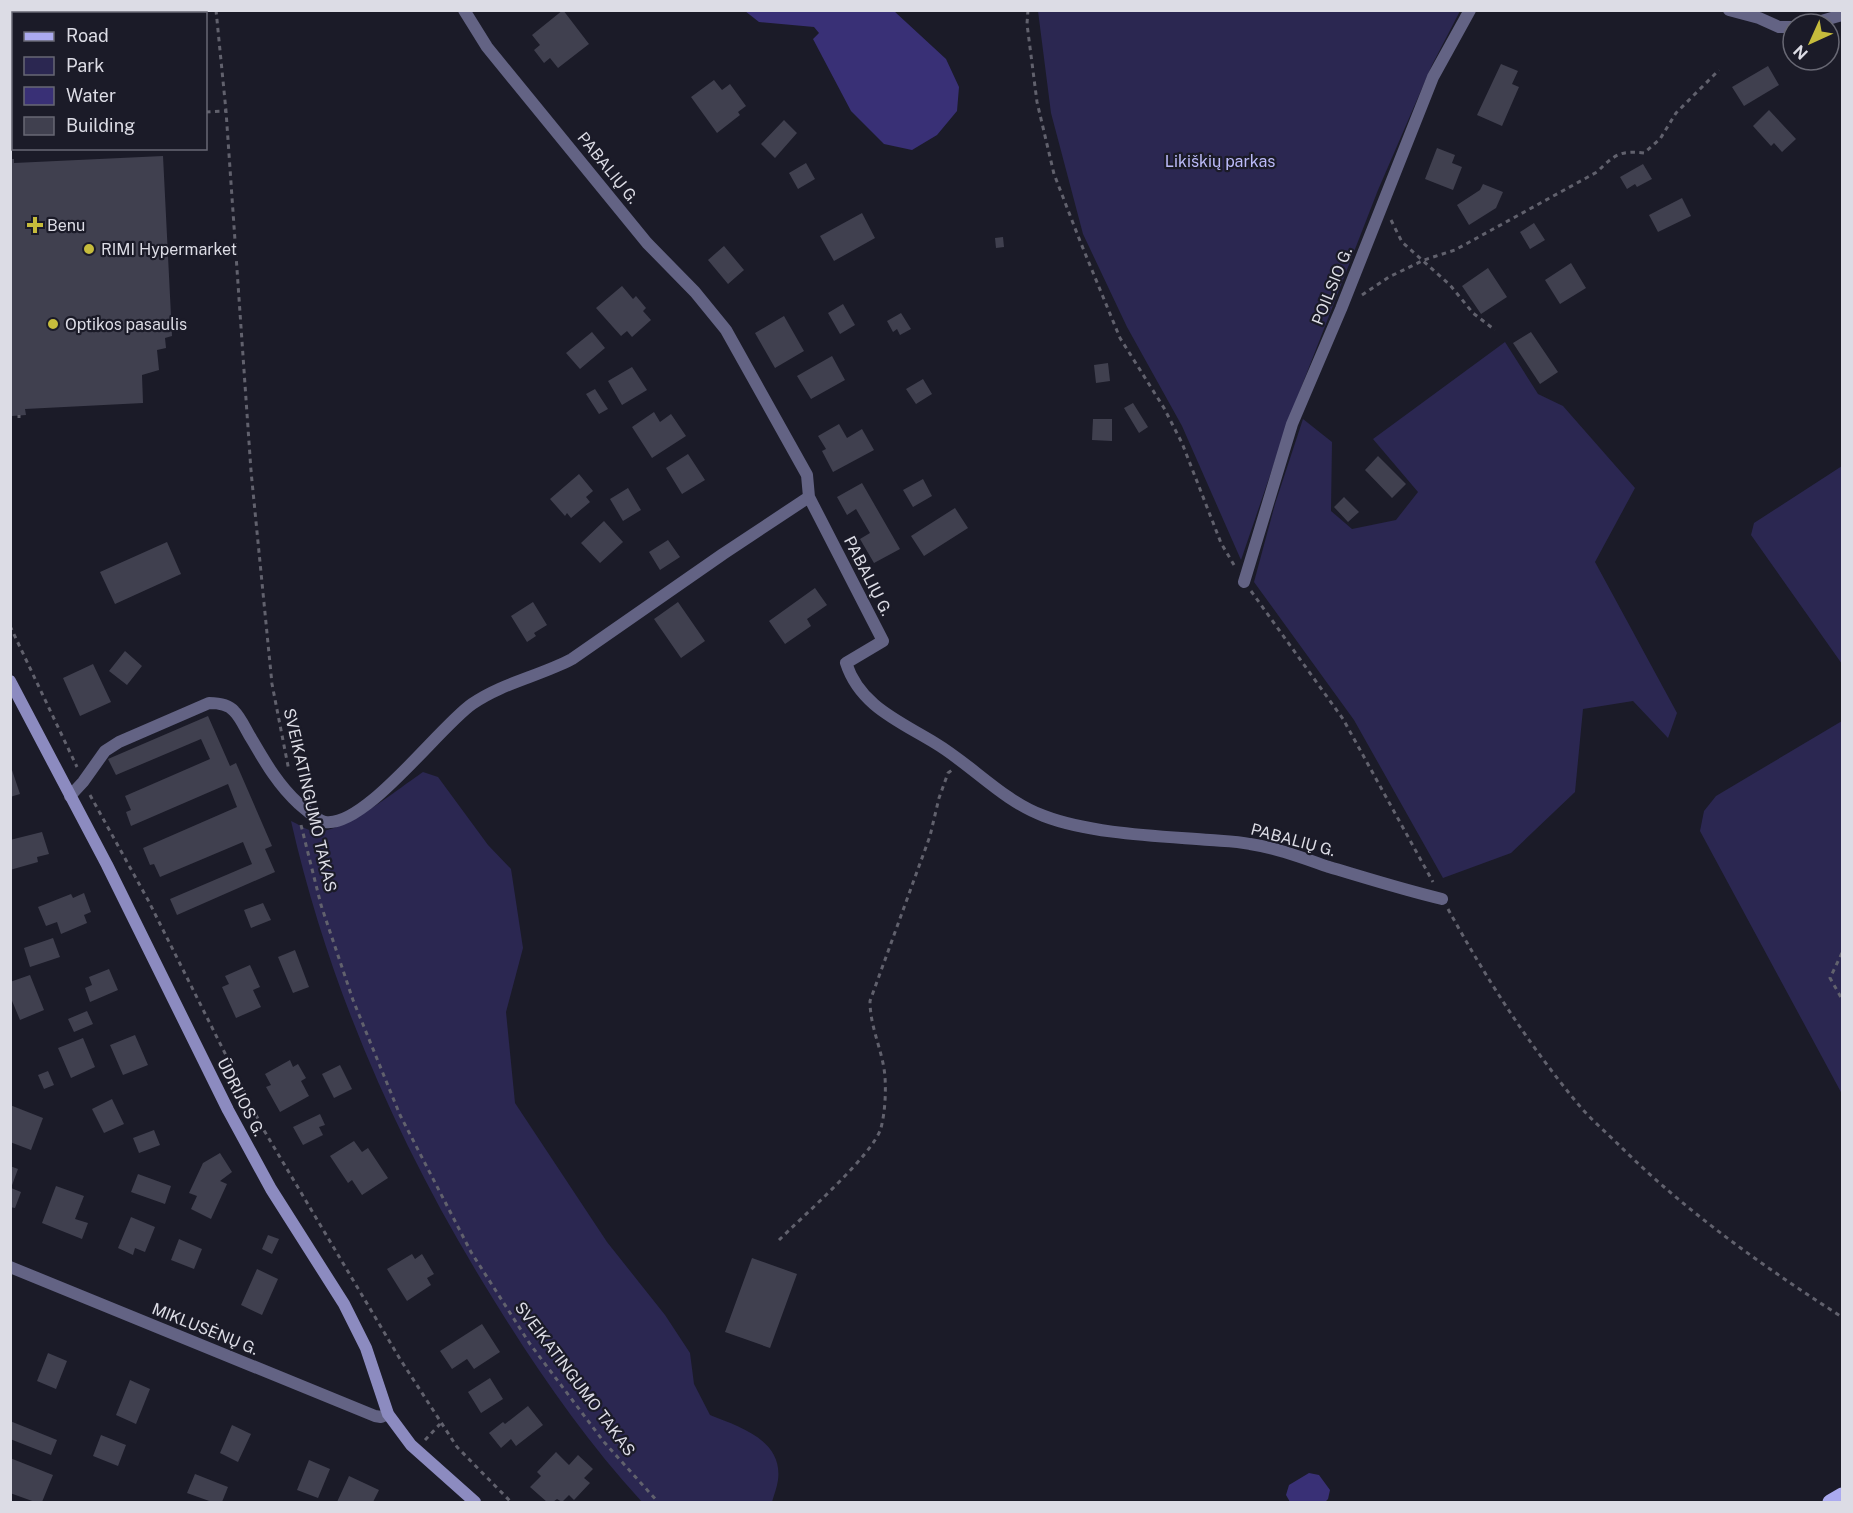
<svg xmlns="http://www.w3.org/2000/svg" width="1853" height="1513" font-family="'Public Sans',sans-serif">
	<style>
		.green { fill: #2b2751 }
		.water { fill: #393076 }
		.building { fill: #40404f }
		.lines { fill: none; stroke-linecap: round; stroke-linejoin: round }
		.path { stroke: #61616d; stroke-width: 3; stroke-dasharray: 4.5 4.5; stroke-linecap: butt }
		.minor { stroke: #636384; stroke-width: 12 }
		.secondary { stroke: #8c8bc0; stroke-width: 12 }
		.primary { stroke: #abaaef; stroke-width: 15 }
		.poi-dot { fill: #c6bc3c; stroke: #1b1b28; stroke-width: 2 }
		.labels { text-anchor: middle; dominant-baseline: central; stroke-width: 4.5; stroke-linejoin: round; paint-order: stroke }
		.park-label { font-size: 16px; fill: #bbbaf8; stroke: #1b1b28 }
		.street-label { font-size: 16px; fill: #dcdce5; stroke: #1b1b28 }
		.poi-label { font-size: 16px; fill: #dcdce5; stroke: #1b1b28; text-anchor: start }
	</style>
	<rect width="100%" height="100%" fill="#1b1b28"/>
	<path class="green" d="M1038,11H1460L1432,65L1378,190L1292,411L1241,560L1182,426L1127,327L1083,234L1051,113Z
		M1505,342L1538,394L1563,406L1635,488L1595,562L1677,713L1668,738L1633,701L1583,709L1575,792L1511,853L1443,878L1354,720L1254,582L1275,504L1303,419L1332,442L1331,511L1352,529L1396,520L1418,492L1373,439Z
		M1842,466V664L1751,535L1754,523Z
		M1842,721V1094L1700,831L1704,811L1716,796Z
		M423,772L438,777L488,845L511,869L523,948L506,1012L515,1103L607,1242L665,1315L690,1353L694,1384L710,1415C740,1427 783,1440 778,1480C777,1487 774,1495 772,1502H642C586,1441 539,1373 495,1302C402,1153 330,992 291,821C298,824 305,829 312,831C340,837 399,788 423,772Z"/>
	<path class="water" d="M745,11H894L946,59L959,87L957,111L937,135L912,150L884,144L851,111L813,39L819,33L814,27L759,22Z
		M1309,1473L1319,1475L1330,1490L1328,1499L1325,1502H1290L1286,1495L1289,1485Z"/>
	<path class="building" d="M563,10L589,44L558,68L550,58L544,63L534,50L540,45L532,35Z
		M1501,64L1518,71L1512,84L1519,87L1502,126L1477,115Z
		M1768,66L1779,85L1744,106L1732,87Z
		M714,80L722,90L730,84L746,106L738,112L740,115L717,133L691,97Z
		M1769,110L1796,139L1782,152L1774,143L1771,146L1753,126Z
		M784,120L797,133L775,158L761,144Z
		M1437,148L1455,155L1452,163L1462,167L1453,190L1425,179Z
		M163,156L172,336L165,338L166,348L157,350L159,370L142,375L143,403L25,409L26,415L12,416L10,159H14V163Z
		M806,163L815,179L798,189L789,173Z
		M1643,164L1652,179L1637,187L1635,184L1627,189L1620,177Z
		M1483,184L1503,192L1496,208L1469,225L1457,205L1480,190Z
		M1682,198L1691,216L1658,232L1649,215Z
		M862,213L875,238L834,261L820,236Z
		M1534,223L1545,240L1530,249L1520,232Z
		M1003,237L1004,247L996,248L995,238Z
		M724,246L744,270L728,284L708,260Z
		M1571,263L1586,288L1560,304L1545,280Z
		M1488,268L1507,297L1481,314L1462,286Z
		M622,286L633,299L636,296L646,308L643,311L651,320L632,337L627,331L621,336L596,308Z
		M843,304L855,325L840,334L828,313Z
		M901,313L911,329L900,335L897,329L893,332L887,321Z
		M784,316L804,351L775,368L755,333Z
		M592,332L605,348L580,369L566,353Z
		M1531,332L1558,372L1540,384L1513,343Z
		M832,356L845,380L811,399L797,376Z
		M1108,363L1110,381L1096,383L1094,365Z
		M632,367L647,390L622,405L608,381Z
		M923,379L932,394L916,404L906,389Z
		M595,389L608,409L599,414L586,394Z
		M1133,403L1148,427L1139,433L1124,408Z
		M654,412L660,422L671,414L686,436L652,458L632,427Z
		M1093,419H1112V441L1092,440Z
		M839,424L847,438L862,429L874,450L833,472L822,451L826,449L818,436Z
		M688,454L705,480L682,494L666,468Z
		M1378,456L1406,484L1392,498L1365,470Z
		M579,474L593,491L586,497L590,502L571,518L567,513L565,516L550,499Z
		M923,479L932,496L913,507L903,490Z
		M862,483L900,549L874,563L860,539L870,533L856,509L847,515L837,497Z
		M628,488L641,510L623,521L610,499Z
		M1344,497L1359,512L1348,522L1334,507Z
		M955,508L968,528L924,556L911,536Z
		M604,521L623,542L600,563L581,543Z
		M668,540L680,557L660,570L649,552Z
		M167,542L181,574L115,604L100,572Z
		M815,588L827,605L807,619L811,626L785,644L769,621Z
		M533,602L547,625L534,633L536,636L527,642L511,616Z
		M678,602L705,641L681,658L654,619Z
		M125,651L142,666L127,685L109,671Z
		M93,664L111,702L80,716L63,678Z
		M208,716L230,766L236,763L272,846L265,849L275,872L177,915L170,899L252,864L243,842L160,877L154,864L150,865L143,848L237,807L228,784L131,826L126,812L131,810L125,796L210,759L201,739L116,775L108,759Z
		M10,764L20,794L10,797Z
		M42,832L49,854L37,857L38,862L10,870V840Z
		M84,893L91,912L84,915L87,923L61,934L57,922L46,926L38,907L71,894L73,898Z
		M263,903L271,920L251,928L244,910Z
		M53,938L60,957L30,967L24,948Z
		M295,950L309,987L293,993L278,957Z
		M250,965L260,987L253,990L261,1007L236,1018L222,987L229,984L225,976Z
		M109,969L118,990L90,1002L85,988L92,985L89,977Z
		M30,975L44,1010L20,1020L10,996V982Z
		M87,1011L93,1024L74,1032L68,1019Z
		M135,1035L148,1065L123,1075L110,1045Z
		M83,1038L95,1067L71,1078L58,1048Z
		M290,1060L293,1067L298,1064L306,1078L301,1081L309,1096L280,1112L266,1087L271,1085L265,1074Z
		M340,1065L352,1089L334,1098L322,1074Z
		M48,1071L54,1085L44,1089L38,1075Z
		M112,1099L124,1124L104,1133L92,1109Z
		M10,1105L43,1118L31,1150L10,1142Z
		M320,1114L325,1125L319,1127L323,1135L303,1145L293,1127Z
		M154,1130L160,1145L139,1153L133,1138Z
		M354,1141L362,1152L368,1148L388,1178L362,1195L352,1180L348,1183L330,1156Z
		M220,1153L232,1172L220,1181L227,1184L211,1219L191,1209L197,1196L189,1193L203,1163Z
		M10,1166L18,1169L11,1188L21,1192L15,1208L10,1207Z
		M138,1174L171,1186L165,1204L131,1192Z
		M56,1186L84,1196L75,1219L88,1223L82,1239L42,1223Z
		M131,1217L155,1227L145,1252L135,1248L133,1255L118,1248Z
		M268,1235L279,1239L272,1254L262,1249Z
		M179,1239L202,1249L194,1269L171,1260Z
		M412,1254L415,1259L422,1254L434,1274L427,1278L431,1285L407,1301L387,1269Z
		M752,1258L797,1274L770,1348L725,1332Z
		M257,1269L278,1279L262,1315L241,1305Z
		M482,1324L500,1352L474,1369L467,1359L452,1369L440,1351Z
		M48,1353L67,1361L56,1389L37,1381Z
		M490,1378L503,1399L481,1413L468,1392Z
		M130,1380L150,1389L136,1424L116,1415Z
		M528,1406L543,1425L516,1446L511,1439L501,1448L489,1433L503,1422L505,1424Z
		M10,1421L57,1440L51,1455L10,1439Z
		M232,1425L251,1434L238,1462L220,1453Z
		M101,1435L126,1445L118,1466L93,1456Z
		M556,1452L569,1465L578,1455L593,1469L584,1478L590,1483L574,1500L569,1495L562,1502L557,1499L553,1502H547L530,1487L541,1476L537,1472Z
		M10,1458L53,1475L42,1502H35L10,1493Z
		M309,1460L330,1469L318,1498L297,1490Z
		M195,1474L228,1487L222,1502H212L187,1493Z
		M349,1476L379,1490L373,1502H337Z"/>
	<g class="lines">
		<path class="path" d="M216,10L226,111L251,471L272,684L289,771
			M1028,10L1027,24L1037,102L1054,174L1080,241L1120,338L1164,408L1182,443L1221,543L1234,565
			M206,112L226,111
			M1391,220L1402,242L1450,285L1473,313L1495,330
			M1362,295L1389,277L1424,260L1455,250L1597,172C1614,155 1620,150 1644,153L1660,139L1676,113L1719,70
			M19,415V418
			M1251,591L1343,719L1433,882
			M10,626L77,767
			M90,795L148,900L262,1127L400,1359L457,1447L511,1502
			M301,825L321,905L353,1000L400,1115L471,1252L530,1344L604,1442L658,1502
			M1448,909C1487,980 1530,1047 1583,1110C1595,1123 1609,1135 1622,1148C1689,1214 1764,1267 1842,1317
			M1842,953L1830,978L1842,999
			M779,1240C802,1217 873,1155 881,1128C885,1112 886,1094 885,1077C883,1051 870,1028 870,1001L930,836L939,798L948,773L952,770
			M425,1440L440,1424"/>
		<path class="minor" d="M464,10L487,47L647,243L695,292L726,330L807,475L809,497L883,641L846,663C860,706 899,721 935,743C972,765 1003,801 1044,816C1091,834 1159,836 1210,840C1223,841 1237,841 1250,844C1277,848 1303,858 1329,867C1366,878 1404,890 1442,899
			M1729,10L1759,18L1779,27H1793
			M1811,24L1842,15
			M1244,582L1292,424L1341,309L1433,77L1470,10
			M70,796L83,782L105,751L119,742L209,703C218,703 228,704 234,711C241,718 246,730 251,738C265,762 278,785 299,804C306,810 316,820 325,822C365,828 439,727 472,704C502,683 540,676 572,659L723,554L809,497
			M10,1267L375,1416L381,1417L388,1414"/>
		<path class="secondary" d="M10,681L107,865L228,1110L271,1189L344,1304L366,1348L388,1414L411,1445L475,1502"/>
		<path class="primary" d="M1830,1502L1842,1495"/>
	</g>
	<g class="poi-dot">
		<path d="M32 216h6v6h6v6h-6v6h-6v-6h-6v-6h6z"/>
		<circle cx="89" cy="249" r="6"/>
		<circle cx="53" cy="324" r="6"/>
	</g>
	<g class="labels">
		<g class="park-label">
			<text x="1220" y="161">Likiškių parkas</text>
		</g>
		<g class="street-label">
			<text transform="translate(608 168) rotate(51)">PABALIŲ G.</text>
			<text transform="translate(1332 286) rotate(-68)">POILSIO G.</text>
			<text transform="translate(868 576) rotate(63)">PABALIŲ G.</text>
			<text transform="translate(310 800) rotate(77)">SVEIKATINGUMO TAKAS</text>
			<text transform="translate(1293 840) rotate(15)">PABALIŲ G.</text>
			<text transform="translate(241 1097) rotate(63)">ŪDRIJOS G.</text>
			<text transform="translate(205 1329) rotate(22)">MIKLUSĖNŲ G.</text>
			<text transform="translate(575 1379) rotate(53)">SVEIKATINGUMO TAKAS</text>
		</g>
		<g class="poi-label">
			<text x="47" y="225">Benu</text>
			<text x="101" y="249">RIMI Hypermarket</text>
			<text x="65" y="324">Optikos pasaulis</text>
		</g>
	</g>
	<rect width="1853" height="1513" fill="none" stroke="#dcdce5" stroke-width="24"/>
	<rect x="12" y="12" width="195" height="138" fill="#1b1b28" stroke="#686874" stroke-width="1.5"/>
	<rect x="24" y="32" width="30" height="9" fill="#abaaef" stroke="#686874" stroke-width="1.5"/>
	<text x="66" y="42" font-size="18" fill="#dcdce5">Road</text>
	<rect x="24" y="57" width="30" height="18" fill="#2b2751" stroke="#686874" stroke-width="1.5"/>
	<text x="66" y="72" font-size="18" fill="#dcdce5">Park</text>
	<rect x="24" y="87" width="30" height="18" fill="#393076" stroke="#686874" stroke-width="1.5"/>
	<text x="66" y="102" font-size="18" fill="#dcdce5">Water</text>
	<rect x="24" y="117" width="30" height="18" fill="#40404f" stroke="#686874" stroke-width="1.5"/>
	<text x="66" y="132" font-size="18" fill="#dcdce5">Building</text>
	<g transform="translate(1811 42) rotate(225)"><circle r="28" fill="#1b1b28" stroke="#686874" stroke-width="1.5"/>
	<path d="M0-4.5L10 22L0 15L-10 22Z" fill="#c6bc3c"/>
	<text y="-9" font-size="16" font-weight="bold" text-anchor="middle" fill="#dcdce5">N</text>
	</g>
</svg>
